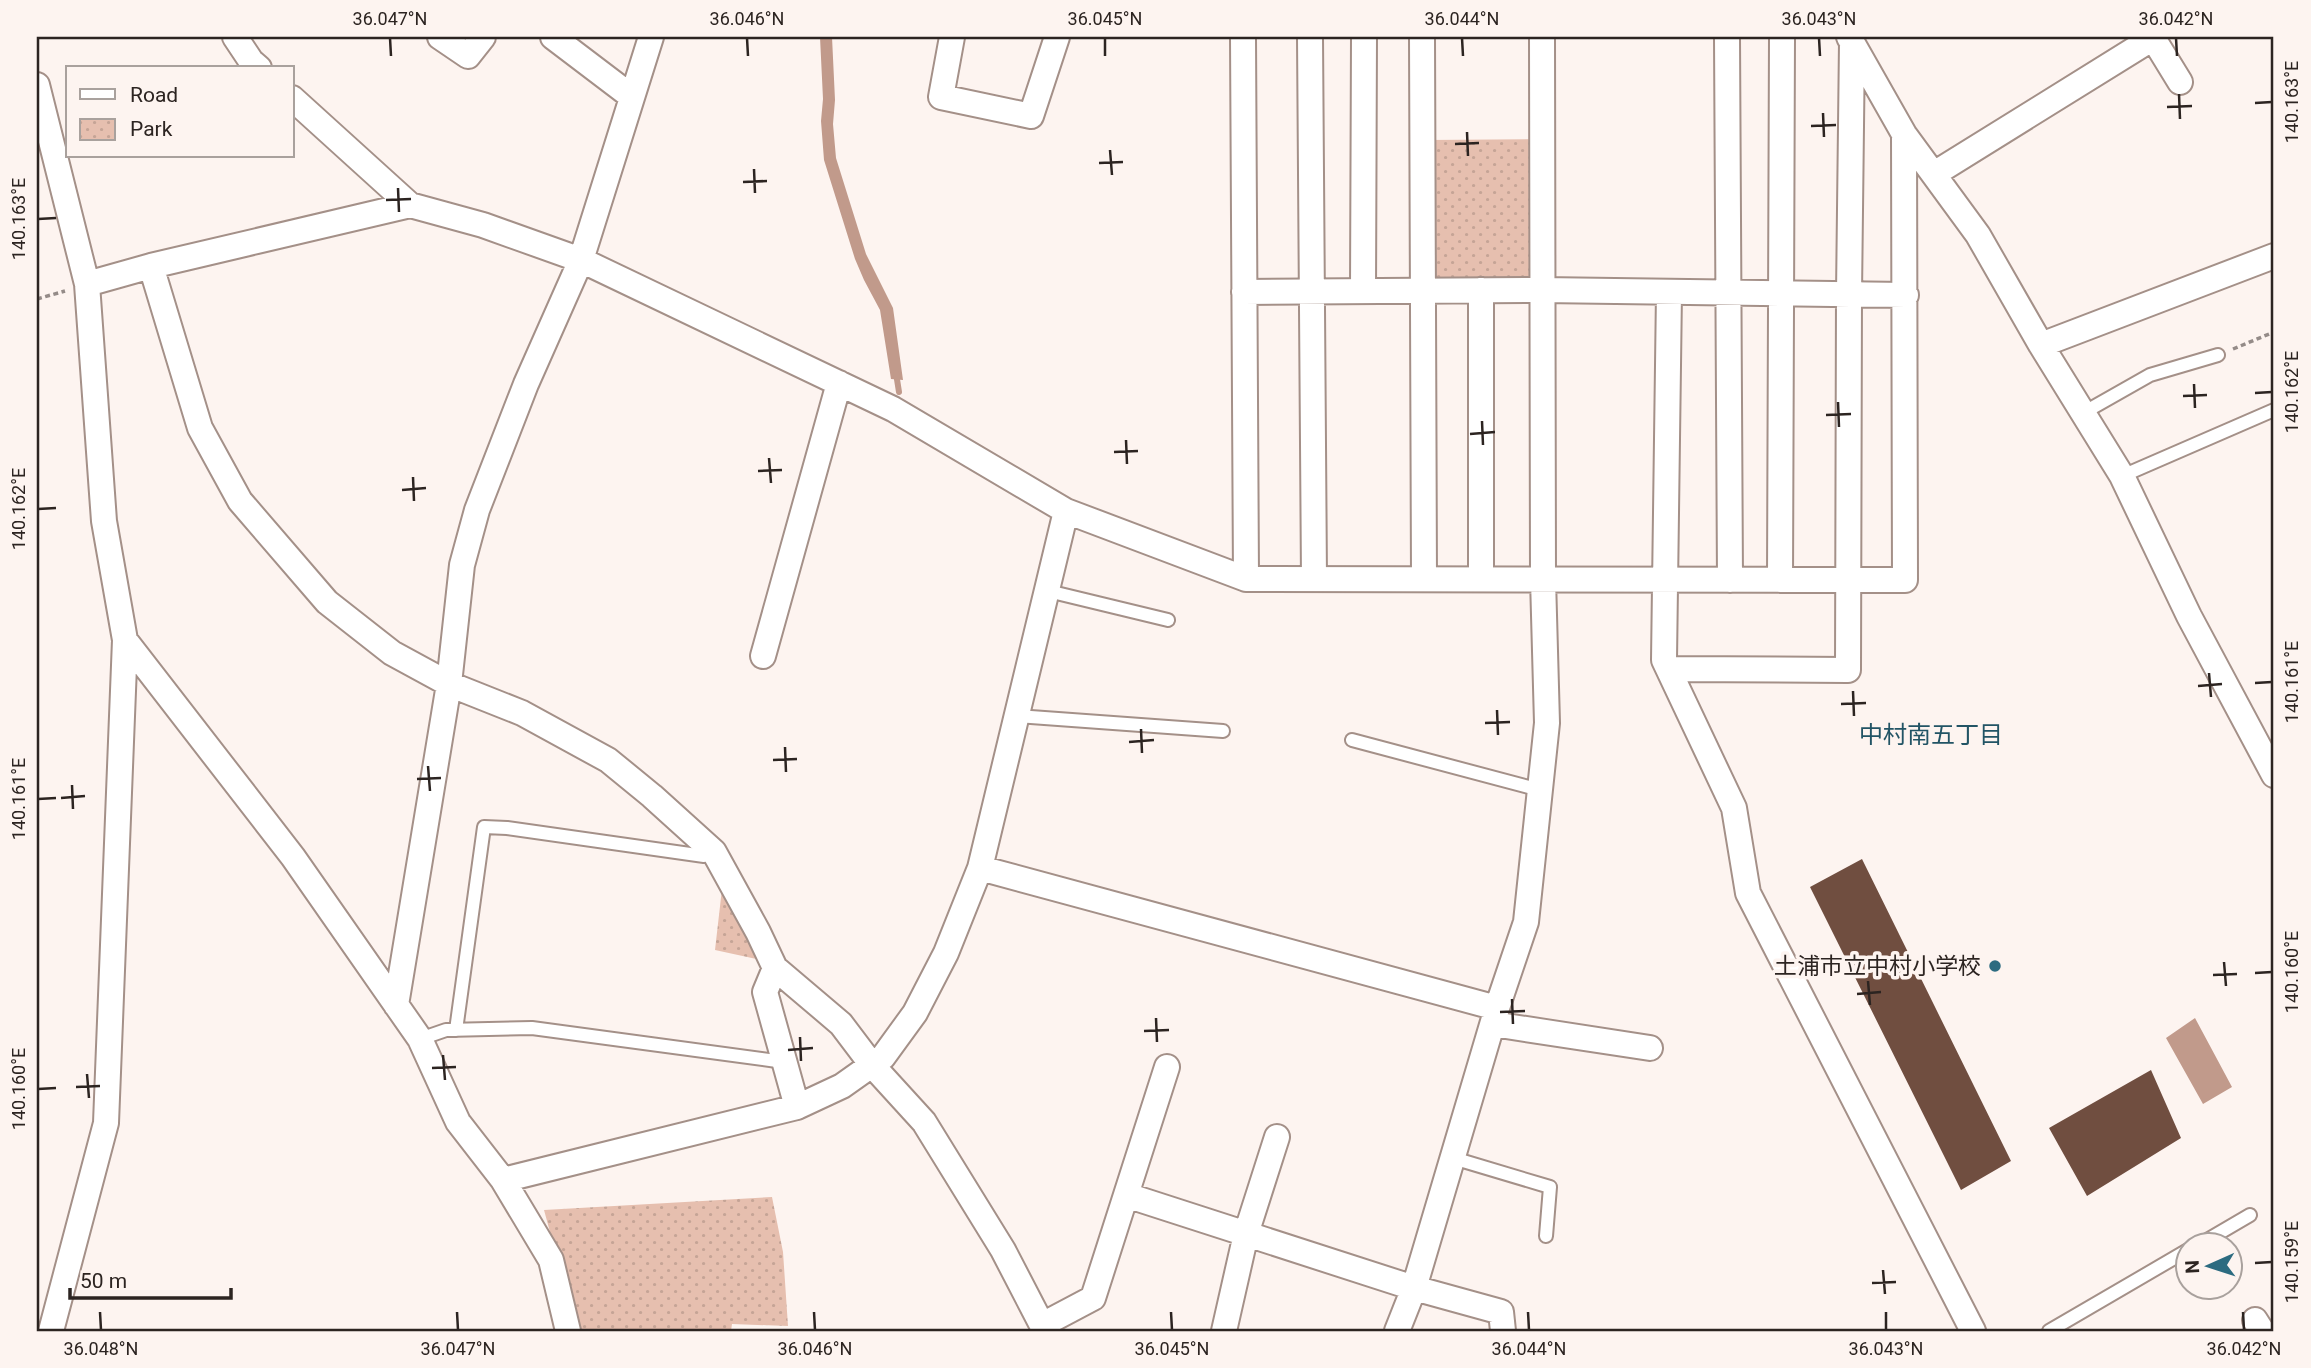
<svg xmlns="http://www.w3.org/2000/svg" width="2311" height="1368" font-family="Roboto,'Noto Sans JP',sans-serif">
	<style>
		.park { fill: url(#park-dots) }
		.water { fill: #c19a8b }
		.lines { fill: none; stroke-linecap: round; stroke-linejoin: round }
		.stream { stroke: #c19a8b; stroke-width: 6 }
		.building { fill: #704e40 }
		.lane-casing { stroke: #a49088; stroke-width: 16 }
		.street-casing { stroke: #a49088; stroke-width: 28 }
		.path { stroke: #948b88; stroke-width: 3.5; stroke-dasharray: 5 3.5; stroke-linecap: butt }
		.lane { stroke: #fff; stroke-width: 12 }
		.street { stroke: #fff; stroke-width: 24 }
		.ticks { fill: none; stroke: #2c2421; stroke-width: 2.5 }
		.poi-dot { fill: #2c6b80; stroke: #fdf4f0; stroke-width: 2.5 }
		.labels { text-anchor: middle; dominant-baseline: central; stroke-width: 7; stroke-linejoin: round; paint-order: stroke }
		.poi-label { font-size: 23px; fill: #2c2421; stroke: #fdf4f0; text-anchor: end }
		.neighbourhood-label { font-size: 24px; fill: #225465; stroke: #fdf4f0 }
		.neatline { fill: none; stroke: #2c2421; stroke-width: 2.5 }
		.ticks-label { font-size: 18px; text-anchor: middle; fill: #2c2421 }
	</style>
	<defs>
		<pattern id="park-dots" width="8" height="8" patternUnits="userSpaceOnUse" patternTransform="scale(1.75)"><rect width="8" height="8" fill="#e6bfaf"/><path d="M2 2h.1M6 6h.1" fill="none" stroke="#c5a496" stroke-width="1.8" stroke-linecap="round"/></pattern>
	</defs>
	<rect width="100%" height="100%" fill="#fdf4f0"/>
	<path class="park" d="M1541,139L1542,285L1429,286L1427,140Z
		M723,880L745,936L761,960L715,950Z
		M772,1197L783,1252L788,1326L732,1324L731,1331H577L544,1210Z"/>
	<path class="water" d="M820,37H832L835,100L833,124L836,158L866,254L893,308L903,380L891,379L880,310L864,280L855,259L824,160L821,121L823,99Z
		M2195,1018L2232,1087L2203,1104L2166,1038Z"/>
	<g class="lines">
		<path class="stream" d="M896,373L899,392"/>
	</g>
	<path class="building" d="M1862,859L2011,1161L1961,1190L1810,887Z
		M2151,1070L2181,1138L2087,1196L2049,1128Z"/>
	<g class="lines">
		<g class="lane-casing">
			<path id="lane" d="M2083,413L2150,375L2218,355
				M2122,476L2274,410
				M1048,591L1168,620
				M1017,716L1223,731
				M1352,740L1540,790
				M456,1030L484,827L507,828L704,856L714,852
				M420,1039L446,1030L532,1028L784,1062
				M1453,1158L1550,1187L1546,1236
				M2197,1246L2250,1215
				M2049,1331L2188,1250"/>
		</g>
		<g class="street-casing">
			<path id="street" d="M235,37L251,61L259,68
				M440,37L468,56L483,37
				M553,37L632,97
				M952,37L941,97L1031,116L1057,37
				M1243,37L1246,579
				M1310,37L1314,579
				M1422,37L1424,579
				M1727,37L1730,580
				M1849,37L1904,134L1978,235L2041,345L2122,476L2189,616L2274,775
				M37,85L87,284L104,521L125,640L106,1123L51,1331
				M292,98L410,205L483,225L581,260L893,409L1066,511L1246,579L1905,580L1904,134
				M1934,174L2153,38L2180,82
				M151,266L200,428L240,501L327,602L392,653L449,684L522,713L608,760L652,796L714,852L758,932L775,968L841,1024L872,1065L924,1122L1003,1250L1045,1331
				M87,284L151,266L410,205
				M1481,290V579
				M1363,291L1364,37
				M1244,292L1542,290L1906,295
				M1669,292L1664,660L1734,808L1748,893L1973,1331
				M2041,345L2274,256
				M1780,580L1782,37
				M125,640L293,857L420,1039L458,1122L503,1180L551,1260L568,1331
				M763,656L839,383
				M1669,669L1848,670L1849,294L1852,42
				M980,868L1497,1008
				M775,968L765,992L797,1107
				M396,1005L449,684L462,565L477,510L526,384L581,260L651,37
				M1493,1024L1650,1048
				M503,1180L797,1107L842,1086L883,1057L915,1013L946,953L980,868L1066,511
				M1126,1195L1414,1288L1501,1312L1503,1331
				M2255,1320L2262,1331
				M1042,1325L1093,1298L1167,1067
				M1224,1331L1246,1234L1277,1137
				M1397,1331L1414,1288L1497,1008L1526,922L1547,723L1543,579L1542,37"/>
		</g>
		<path class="path" d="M37,299L65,291
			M2233,349L2274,332"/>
		<use href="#lane" class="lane"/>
		<use href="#street" class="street"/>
	</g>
	<path class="ticks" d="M390,38L391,56M747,38L748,56M1105,38V56M1462,38L1463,56M1819,38L1820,56M2176,38L2177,56M2179,94L2180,119M2255,103L2272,102M2167,107L2192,106M1823,113L1824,137M1811,126L1836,125M1467,132L1468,156M1455,144L1479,143M1110,150L1112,175M1099,163L1123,162M754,169L755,193M743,182L767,181M398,188L399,212M386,200L411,199M38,219L56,218M2194,384L2195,408M2255,393L2272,392M2183,396L2207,395M1838,402L1839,427M1826,415L1851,414M1482,421L1483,445M1470,434L1495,432M1126,440L1127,464M1114,452L1138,451M769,458L771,483M758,471L782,470M413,477L414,501M402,490L426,488M38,509L56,508M2209,673L2211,697M2255,683L2272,682M2198,686L2222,684M1853,691L1854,716M1841,704L1866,703M1497,710L1498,735M1485,723L1510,722M1141,729L1142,753M1129,742L1154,740M785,747L786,772M773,760L797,759M428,766L430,791M417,779L441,778M72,785L73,809M61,798L85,796M38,799L56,798M2224,962L2226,986M2255,973L2272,972M2213,975L2237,974M1868,981L1870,1005M1857,994L1881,992M1512,999L1513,1024M1500,1012L1525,1011M1156,1018L1157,1042M1144,1031L1169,1030M800,1037L801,1061M788,1050L813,1048M443,1055L445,1080M432,1068L456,1067M87,1074L89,1098M76,1087L100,1086M38,1089L56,1088M2255,1263L2272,1262M1883,1270L1885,1294M1872,1283L1896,1282M100,1312L101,1330M457,1312L458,1330M814,1312L815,1330M1171,1312L1172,1330M1528,1312L1529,1330M1886,1312V1330M2243,1312L2244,1330"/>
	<circle class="poi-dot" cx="1995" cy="966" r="7"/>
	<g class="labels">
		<g class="poi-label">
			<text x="1981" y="966">土浦市立中村小学校</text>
		</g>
		<g class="neighbourhood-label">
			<text x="1931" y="735">中村南五丁目</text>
		</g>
	</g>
	<rect width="2311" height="1368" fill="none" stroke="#fdf4f0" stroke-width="77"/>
	<rect x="66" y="66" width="228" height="91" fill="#fdf4f0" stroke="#a9a19d" stroke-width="2"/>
	<rect x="80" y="89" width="35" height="10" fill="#ffffff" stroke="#a9a19d" stroke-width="2"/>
	<text x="130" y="102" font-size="21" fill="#2c2421">Road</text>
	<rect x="80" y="119" width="35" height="21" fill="url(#park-dots)" stroke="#a9a19d" stroke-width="2"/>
	<text x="130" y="136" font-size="21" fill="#2c2421">Park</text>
	<g transform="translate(2209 1266) rotate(267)"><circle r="33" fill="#fdf4f0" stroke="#a9a19d" stroke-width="2"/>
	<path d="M0-5L12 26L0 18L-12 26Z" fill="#2c6b80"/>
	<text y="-10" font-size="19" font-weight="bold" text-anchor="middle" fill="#2c2421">N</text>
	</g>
	<path d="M70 1288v10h161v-10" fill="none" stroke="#2c2421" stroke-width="3.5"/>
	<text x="80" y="1288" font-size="21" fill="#2c2421" stroke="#fdf4f0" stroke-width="5" paint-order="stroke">50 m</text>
	<rect x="38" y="38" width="2234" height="1292" class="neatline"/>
	<g class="ticks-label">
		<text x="390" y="25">36.047°N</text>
		<text x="747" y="25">36.046°N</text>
		<text x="1105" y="25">36.045°N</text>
		<text x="1462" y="25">36.044°N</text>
		<text x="1819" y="25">36.043°N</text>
		<text x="2176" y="25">36.042°N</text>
		<text transform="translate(2292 102) rotate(-90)" y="6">140.163°E</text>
		<text transform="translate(19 219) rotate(-90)" y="6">140.163°E</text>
		<text transform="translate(2292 392) rotate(-90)" y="6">140.162°E</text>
		<text transform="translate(19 509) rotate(-90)" y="6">140.162°E</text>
		<text transform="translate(2292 682) rotate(-90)" y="6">140.161°E</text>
		<text transform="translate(19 799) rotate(-90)" y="6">140.161°E</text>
		<text transform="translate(2292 972) rotate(-90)" y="6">140.160°E</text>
		<text transform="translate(19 1089) rotate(-90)" y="6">140.160°E</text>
		<text transform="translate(2292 1262) rotate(-90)" y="6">140.159°E</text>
		<text x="101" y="1355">36.048°N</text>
		<text x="458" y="1355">36.047°N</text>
		<text x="815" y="1355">36.046°N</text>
		<text x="1172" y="1355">36.045°N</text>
		<text x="1529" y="1355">36.044°N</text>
		<text x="1886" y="1355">36.043°N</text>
		<text x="2244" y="1355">36.042°N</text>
	</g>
</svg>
